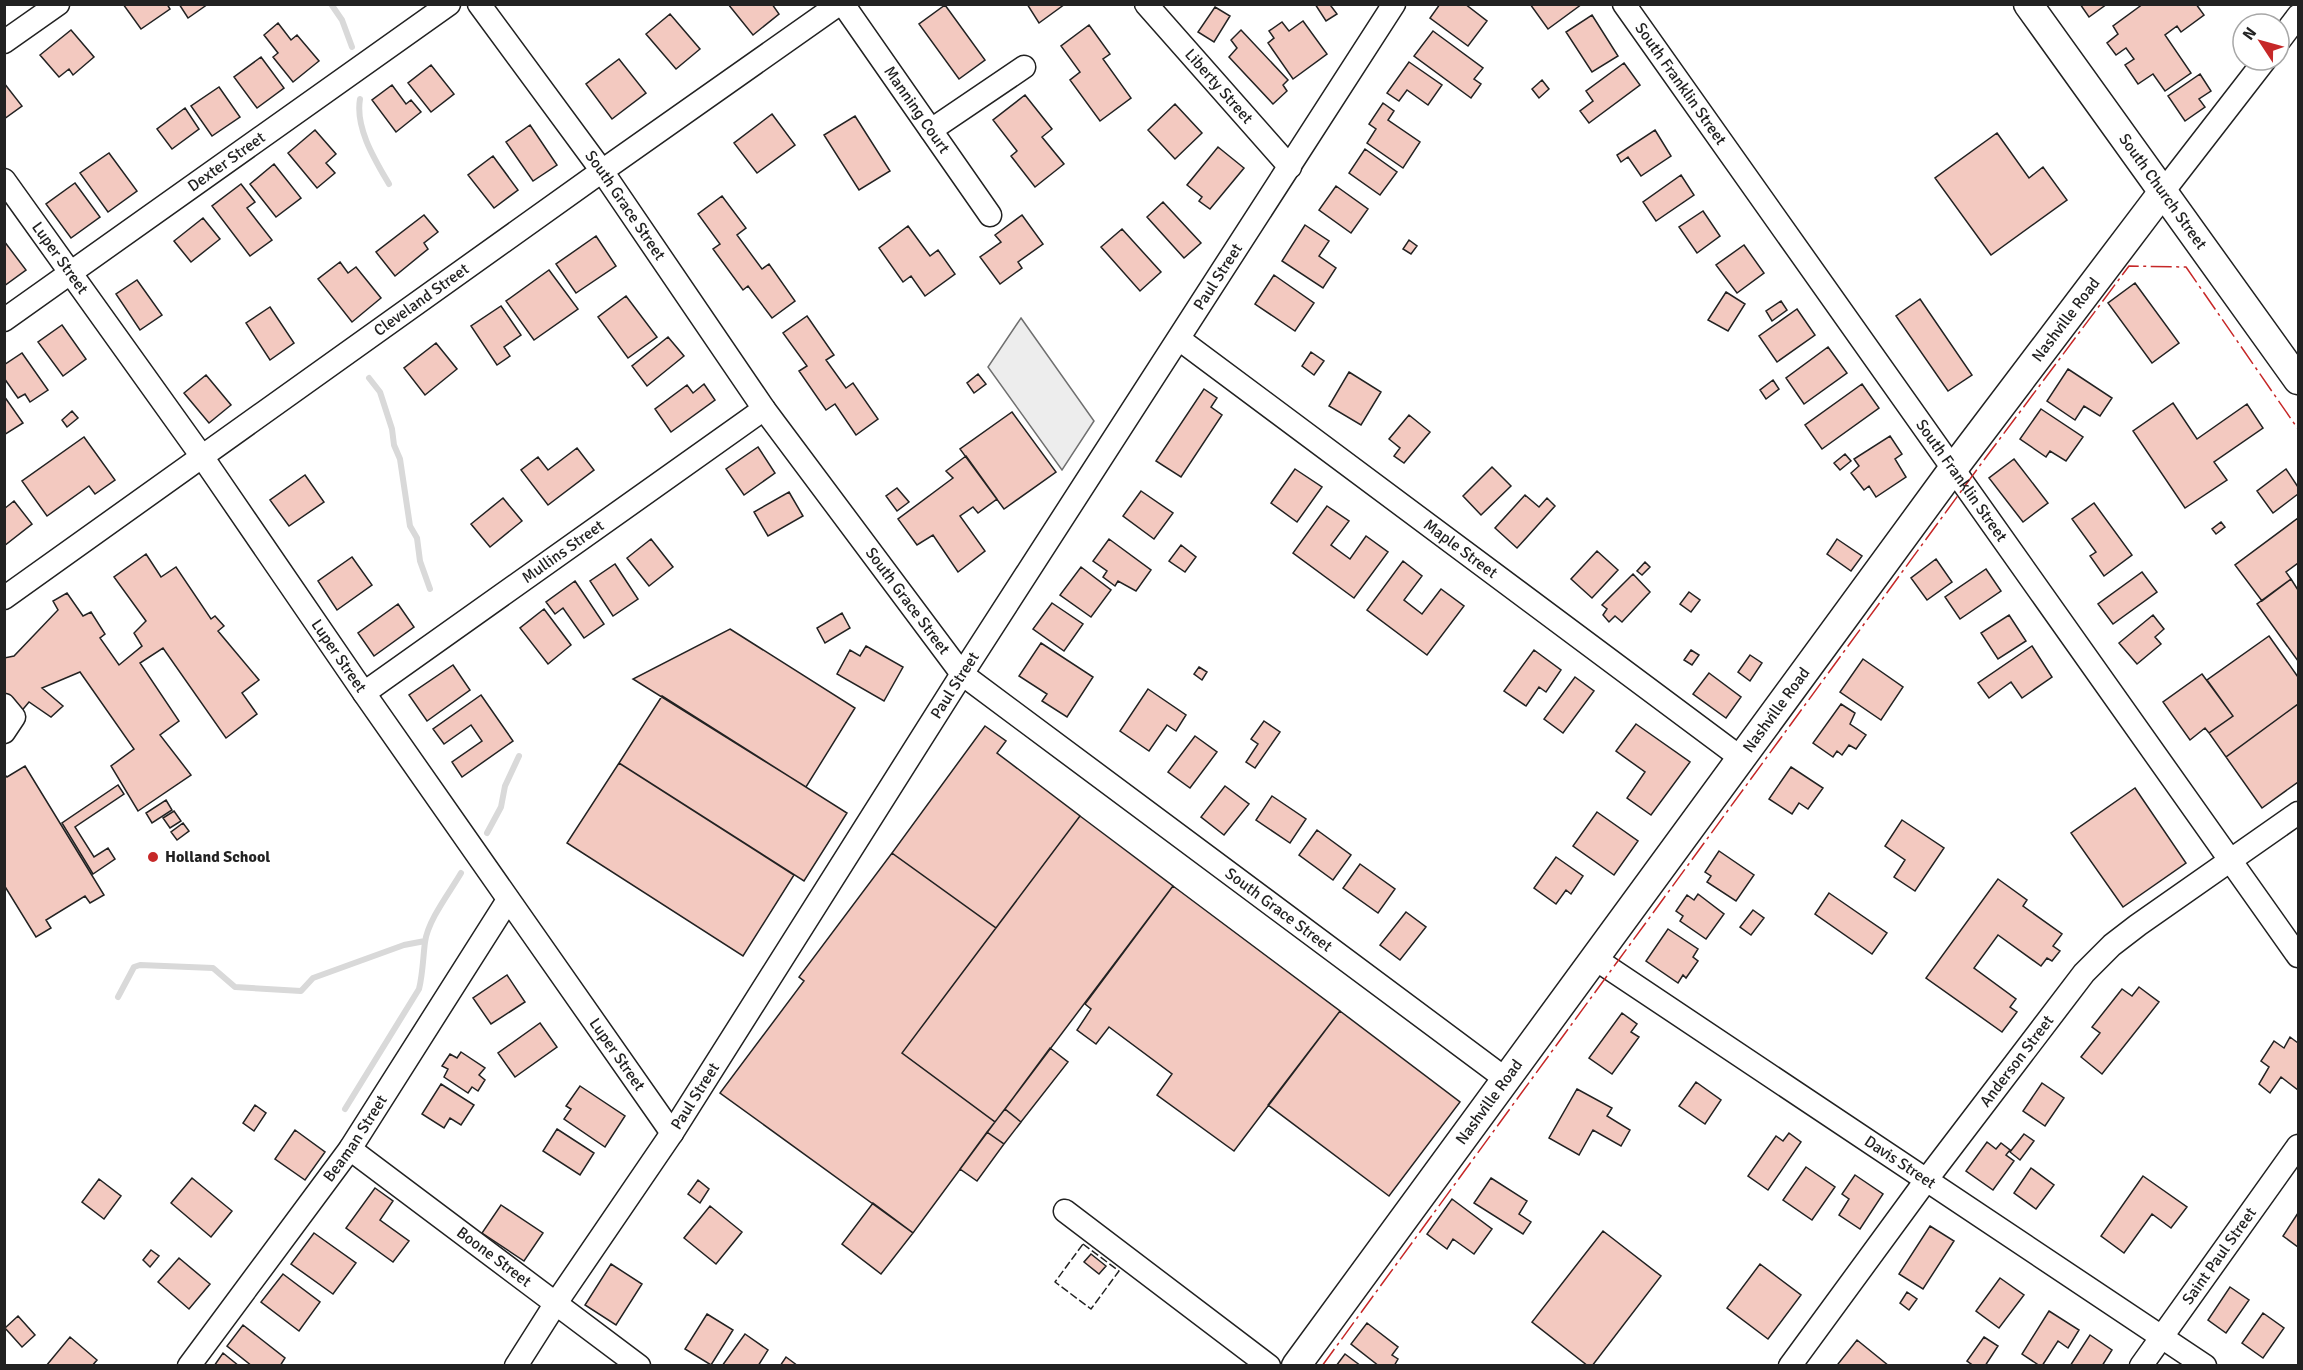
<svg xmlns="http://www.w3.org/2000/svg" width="2303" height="1370" font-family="Signika,sans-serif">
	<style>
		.parking { fill: #ededed; stroke: #6f6f6f; stroke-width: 1.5 }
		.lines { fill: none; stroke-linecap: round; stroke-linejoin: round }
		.stream { stroke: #d9d9d9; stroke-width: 6 }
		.building { fill: #f3c9c0; stroke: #222; stroke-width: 1.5 }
		.minor-casing { stroke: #222; stroke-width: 25 }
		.major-casing { stroke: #222; stroke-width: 31 }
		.minor { stroke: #fff; stroke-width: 22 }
		.major { stroke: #fff; stroke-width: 28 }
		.fence { stroke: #222; stroke-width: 1.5; stroke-dasharray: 8 3; stroke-linecap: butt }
		.power { stroke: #c62828; stroke-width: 1.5; stroke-dasharray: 21 4.5 3 4.5; stroke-linecap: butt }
		.poi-dot { fill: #c62828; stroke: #fff; stroke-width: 2 }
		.labels { text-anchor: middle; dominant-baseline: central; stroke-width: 4.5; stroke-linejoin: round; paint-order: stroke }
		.street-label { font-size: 16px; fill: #222; stroke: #fff }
		.poi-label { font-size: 16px; font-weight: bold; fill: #222; stroke: #fff; text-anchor: start }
	</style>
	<rect width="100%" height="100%" fill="#fff"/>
	<path class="parking" d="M1021,318L1094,421L1062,470L988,367Z"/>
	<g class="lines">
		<path class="stream" d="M331,4L342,20L352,47
			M360,99C355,128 375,160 389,184
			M369,378L380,392L392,429L394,445L400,459L410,526L417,538L420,561L430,589
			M487,833L501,807L505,786L519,756
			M118,997L134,967L140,965L213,968L235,987L301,991L313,978L404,945L425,941
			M345,1109L419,989C423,973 423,957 425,942C428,920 450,892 461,873"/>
	</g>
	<path class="building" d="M123,4H167L170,9L141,29Z
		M179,4H208L188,18Z
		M728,4H772L779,14L753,35Z
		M1027,4H1065L1039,23Z
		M1315,4H1333L1331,6L1337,14L1326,21Z
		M1440,4H1465L1487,21L1468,46L1430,18Z
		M1530,4H1582L1548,29Z
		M2080,4H2107L2089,17Z
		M2143,4H2196L2204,15L2181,32L2177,26L2165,35L2191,73L2165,91L2153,74L2138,84L2125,65L2134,59L2126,48L2116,55L2107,43L2118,34L2113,26Z
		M945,5L985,60L959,79L919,24Z
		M1215,7L1230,16L1214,42L1198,32Z
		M670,14L700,49L676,69L646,34Z
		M1592,15L1618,56L1592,72L1566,32Z
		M1303,21L1327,54L1293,79L1268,43L1274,38L1269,31L1282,22L1289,31Z
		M278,23L291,40L297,35L319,61L293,82L273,57L278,53L264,35Z
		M1089,25L1110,54L1103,59L1131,98L1100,121L1070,80L1080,72L1061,46Z
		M71,30L94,57L73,75L69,69L59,77L40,55Z
		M1241,30L1288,80L1283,85L1287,91L1273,104L1229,57L1237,48L1231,40Z
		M1433,31L1483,68L1474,79L1481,84L1471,98L1414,56Z
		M261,57L284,88L257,108L234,77Z
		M619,59L646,93L612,119L586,84Z
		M1409,62L1442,85L1428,105L1407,90L1399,101L1387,93Z
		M1624,63L1640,85L1589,123L1580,111L1593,101L1586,91Z
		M431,65L454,94L431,112L408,83Z
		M2200,74L2211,91L2199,99L2205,107L2185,121L2168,96Z
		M1542,80L1549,89L1539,98L1532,89Z
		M4,83L22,106L4,119Z
		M392,85L406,104L411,100L421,112L396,132L372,100Z
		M219,87L240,117L212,136L191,106Z
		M1025,95L1052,129L1042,137L1064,164L1035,187L1011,156L1017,151L993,120Z
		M1383,103L1394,111L1388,120L1420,142L1403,168L1367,143L1376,129L1369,124Z
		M1175,104L1202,133L1175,159L1148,130Z
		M185,108L199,129L172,149L157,129Z
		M772,114L795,145L757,173L734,143Z
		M855,116L890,171L859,190L824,135Z
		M530,125L557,165L533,181L506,142Z
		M315,130L336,154L326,163L335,173L317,188L288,153Z
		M1655,130L1671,156L1641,176L1628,157L1621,162L1617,155Z
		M1997,133L2029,178L2043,167L2067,200L1991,255L1935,178Z
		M1218,147L1244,168L1210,209L1199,201L1202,197L1187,185Z
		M1365,149L1397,172L1380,195L1349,173Z
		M109,153L137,191L108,212L80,173Z
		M493,156L518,190L494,208L468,175Z
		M274,164L301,198L276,217L250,184Z
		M1681,175L1694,195L1656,221L1643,202Z
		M75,183L100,217L71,238L46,204Z
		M241,184L255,202L247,208L272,240L250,256L212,206Z
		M1336,186L1368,209L1351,233L1319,210Z
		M722,196L746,228L737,235L762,269L769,264L795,301L772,318L748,286L743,290L713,249L720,244L698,214Z
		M1163,202L1201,243L1184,258L1147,217Z
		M1703,211L1720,236L1697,253L1679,227Z
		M424,215L438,232L424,243L428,249L395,276L376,252Z
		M1022,215L1043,244L1018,262L1022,268L1000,284L980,257L1001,242L995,235Z
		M203,218L220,239L191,262L174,241Z
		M1305,225L1329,241L1319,256L1336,268L1323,288L1282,261Z
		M908,226L930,256L938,250L955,274L925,296L911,276L903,282L879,248Z
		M1122,229L1161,272L1140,291L1101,247Z
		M596,236L616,266L576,293L556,264Z
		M1409,240L1417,246L1411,254L1403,249Z
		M4,241L26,270L4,286Z
		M1744,245L1764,273L1737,293L1716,265Z
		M340,262L348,273L356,267L381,298L352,322L318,279Z
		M549,270L578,309L534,340L506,301Z
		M1274,275L1314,303L1295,331L1255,304Z
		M137,280L162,315L140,330L116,294Z
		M2135,283L2179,343L2152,363L2108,303Z
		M1726,292L1745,304L1728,331L1708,320Z
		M626,296L657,337L628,358L598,317Z
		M1920,299L1972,375L1948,391L1896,316Z
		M1781,301L1787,310L1772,321L1766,311Z
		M501,306L521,335L504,347L510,356L497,365L471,326Z
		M270,307L294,343L270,360L246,323Z
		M1797,309L1815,335L1777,362L1759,336Z
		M807,316L834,355L826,360L846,388L853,383L878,419L856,435L835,404L826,410L799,371L807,366L783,333Z
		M62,325L86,359L63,376L38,342Z
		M668,337L684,356L647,386L632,366Z
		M436,343L457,369L425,395L404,368Z
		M1828,347L1847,373L1804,404L1786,378Z
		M1311,352L1324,361L1314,375L1302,366Z
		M22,353L48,390L30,402L25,394L18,398L4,378V365Z
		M2068,369L2112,398L2100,416L2084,406L2075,420L2047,401Z
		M1349,372L1381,392L1361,425L1329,406Z
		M978,374L986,384L974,393L967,383Z
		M206,375L231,405L209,423L184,393Z
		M1773,380L1779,389L1766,399L1760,390Z
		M704,384L715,400L671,432L655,409L687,385L693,393Z
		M1862,384L1879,408L1822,449L1805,425Z
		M1204,389L1217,398L1211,407L1222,415L1181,477L1156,461Z
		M4,396L23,423L4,435Z
		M2173,403L2197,439L2247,404L2263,428L2214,462L2227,480L2185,508L2133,431Z
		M2041,409L2083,437L2066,461L2050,451L2046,457L2020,439Z
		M72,411L78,418L67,427L62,420Z
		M1012,412L1056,472L1004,509L960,449Z
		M1409,415L1430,432L1404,463L1394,456L1400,448L1389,439Z
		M1890,436L1902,454L1895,459L1906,477L1876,497L1869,486L1864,490L1851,473L1859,466L1854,459Z
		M84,437L115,480L95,494L89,486L47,516L22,481Z
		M758,447L775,473L744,495L726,469Z
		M577,448L594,470L548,505L521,470L538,457L548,470Z
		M1845,454L1851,461L1840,470L1834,463Z
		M966,456L997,499L978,513L973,507L960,516L985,551L958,572L933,535L917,545L898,519L953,478L946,471Z
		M2014,459L2048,503L2023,522L1989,478Z
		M1492,467L1511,486L1481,515L1463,496Z
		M1295,469L1322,487L1297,522L1271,503Z
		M2286,469L2298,487V494L2273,513L2257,491Z
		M305,475L324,502L289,526L270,500Z
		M897,488L909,502L897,511L886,496Z
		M1141,491L1173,513L1154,539L1123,516Z
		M789,492L803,516L768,536L754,512Z
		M1525,495L1539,507L1547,498L1555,506L1517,548L1495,528Z
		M503,498L522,521L490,547L471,524Z
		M14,501L32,524L4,546V509Z
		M2094,503L2132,555L2104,576L2090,556L2096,552L2072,519Z
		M1327,506L1349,521L1331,545L1350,559L1366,536L1388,552L1354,598L1293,553Z
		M2298,518V563L2286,572L2291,579L2262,601L2235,565Z
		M2221,522L2225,527L2216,534L2212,529Z
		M651,539L673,567L649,586L627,558Z
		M1109,539L1151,570L1136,591L1118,581L1115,586L1103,577L1107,571L1093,561Z
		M1837,539L1862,556L1851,571L1827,554Z
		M1181,545L1196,557L1185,572L1169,561Z
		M1597,551L1618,570L1592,598L1571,579Z
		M146,554L161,577L176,567L211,619L215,616L224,626L218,631L259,680L242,693L257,714L226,738L163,648L140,663L179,721L160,735L191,775L138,811L111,766L134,749L80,672L42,688L63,706L51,717L29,702L19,714L4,693V658L14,656L58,610L53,601L67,593L83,616L91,612L105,634L100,638L119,665L142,646L134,633L146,621L114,577Z
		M352,557L372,585L337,610L318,581Z
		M1936,559L1952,582L1927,600L1911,578Z
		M1403,561L1422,576L1404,600L1422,614L1441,589L1464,606L1427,655L1367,610Z
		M1645,562L1650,567L1642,575L1637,571Z
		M615,564L638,599L613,616L590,581Z
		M1081,567L1111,590L1091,617L1060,595Z
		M1986,569L2001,591L1960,619L1945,597Z
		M2142,572L2157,592L2113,624L2098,604Z
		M1633,574L1650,592L1622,622L1615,616L1609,622L1603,615L1607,609L1602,605Z
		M2291,579L2298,590V661L2257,604Z
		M575,581L604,624L584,638L563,608L555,614L546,602Z
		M1689,592L1700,600L1691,612L1680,604Z
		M1052,603L1083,624L1064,651L1033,629Z
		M398,604L414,627L374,656L358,633Z
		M544,609L571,645L548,664L520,628Z
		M842,613L850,628L825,643L817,628Z
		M2009,615L2026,641L1998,659L1981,633Z
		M2153,615L2164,629L2155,637L2161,644L2137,664L2119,643Z
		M730,629L855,708L806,787L633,679Z
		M2269,636L2298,677V704L2226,757L2209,733L2233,716L2207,680Z
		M1041,643L1093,677L1067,717L1042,701L1047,694L1019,676Z
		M866,646L903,667L884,701L837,674L850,650L860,656Z
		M2032,646L2052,677L2022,698L2011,682L1989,698L1978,683Z
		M1534,650L1561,670L1546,692L1539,687L1526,706L1504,691Z
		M1691,650L1699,655L1692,665L1684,660Z
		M1750,655L1762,663L1750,681L1738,672Z
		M1863,659L1903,687L1881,720L1840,692Z
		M453,665L470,690L427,721L409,695Z
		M1199,667L1207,672L1202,680L1194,674Z
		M1709,673L1741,697L1726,718L1693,694Z
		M2202,674L2233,716L2209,733L2205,728L2190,740L2163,702Z
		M1575,677L1594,691L1563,733L1544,719Z
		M1148,689L1186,715L1176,731L1167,725L1149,751L1120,731Z
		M481,695L513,741L462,777L452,762L482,741L471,725L444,744L433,729Z
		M662,696L847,813L804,881L619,763Z
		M1841,704L1855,713L1850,724L1866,735L1856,749L1849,745L1842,755L1837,751L1833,757L1813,743Z
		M2298,704V782L2262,808L2226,757Z
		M1264,721L1280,732L1255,768L1246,762L1258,744L1251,739Z
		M1636,724L1690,762L1651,815L1627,798L1645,772L1616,751Z
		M985,726L1006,741L997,753L1080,816L996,928L892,853Z
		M1195,736L1217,752L1190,788L1168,772Z
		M619,763L794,875L743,956L567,843Z
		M25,766L104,895L90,903L85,896L46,920L51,928L36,937L4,885V774L7,777Z
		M1791,767L1823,788L1808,809L1799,803L1792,814L1769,799Z
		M118,785L124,794L75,827L94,857L108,848L115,859L93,874L62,823Z
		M1225,786L1249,804L1224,835L1201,817Z
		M2135,788L2186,863L2123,907L2071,833Z
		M1272,796L1306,819L1290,843L1256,820Z
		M166,800L172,810L152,823L146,813Z
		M174,811L181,821L170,828L163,818Z
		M1597,812L1638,841L1614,875L1573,846Z
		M1080,816L1173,886L995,1122L902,1053Z
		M1902,820L1944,848L1915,891L1894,877L1905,860L1885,846Z
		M183,823L189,831L177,840L171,832Z
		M1317,830L1351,855L1333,880L1299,855Z
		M1719,851L1754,875L1736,901L1707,882L1711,876L1705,872Z
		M892,853L996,928L902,1053L995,1122L913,1233L720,1093L804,981L799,977Z
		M1556,857L1583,876L1571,894L1566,890L1556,904L1534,888Z
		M1360,864L1395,889L1378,913L1343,888Z
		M1998,879L2027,900L2023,906L2062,934L2053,946L2060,951L2052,961L2047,958L2041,966L1998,935L1974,968L2016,999L2010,1007L2017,1012L2002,1032L1926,978Z
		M1173,886L1340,1011L1234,1151L1157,1095L1172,1074L1109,1027L1096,1044L1077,1030L1091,1009L1085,1004Z
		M1829,893L1887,933L1872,954L1815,914Z
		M1698,894L1724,914L1706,939L1680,921L1683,916L1676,911L1687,895L1694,900Z
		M1753,910L1764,918L1751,935L1740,927Z
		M1406,912L1426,927L1400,960L1380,945Z
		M1668,929L1698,949L1693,957L1698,961L1686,978L1683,975L1678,983L1646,961Z
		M507,975L525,1002L491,1024L473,998Z
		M2139,987L2159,1002L2102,1074L2081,1057L2100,1033L2092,1027L2122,989L2132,996Z
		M1340,1011L1460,1102L1389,1196L1268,1105Z
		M1622,1013L1637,1024L1631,1032L1639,1037L1612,1074L1589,1058Z
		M540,1023L557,1047L515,1077L498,1053Z
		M2290,1037L2298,1043V1090L2281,1077L2270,1093L2259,1084L2269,1067L2261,1061L2274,1041L2284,1048Z
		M1050,1048L1068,1062L1021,1122L1005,1109Z
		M461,1052L485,1068L479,1075L485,1080L478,1091L472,1087L468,1093L444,1077L448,1069L442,1066L450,1054L457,1058Z
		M1696,1082L1721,1100L1705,1124L1679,1106Z
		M2042,1083L2064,1098L2045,1126L2023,1111Z
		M441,1084L474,1105L461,1125L450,1118L444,1128L422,1114Z
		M580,1086L625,1116L605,1147L564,1119L571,1109L566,1106Z
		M1577,1089L1612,1108L1607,1116L1630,1130L1621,1146L1593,1130L1579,1155L1549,1138Z
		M255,1105L266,1113L254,1131L243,1123Z
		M1005,1109L1021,1122L1004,1144L987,1132Z
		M557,1129L594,1153L580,1175L543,1151Z
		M295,1130L325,1152L305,1180L275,1159Z
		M987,1132L1004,1144L977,1181L960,1169Z
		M1789,1133L1801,1142L1768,1190L1748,1176L1776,1136L1783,1141Z
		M2024,1134L2034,1141L2020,1160L2010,1152Z
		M1987,1142L1996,1149L2001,1143L2010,1150L2006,1155L2014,1161L1993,1190L1966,1171Z
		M1806,1167L1835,1187L1812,1220L1783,1200Z
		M2031,1168L2054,1185L2036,1209L2014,1193Z
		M1855,1175L1883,1194L1860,1229L1839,1215L1849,1199L1842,1194Z
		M2143,1176L2187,1207L2171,1228L2152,1214L2124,1253L2101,1236Z
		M192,1178L232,1211L211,1237L171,1203Z
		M1491,1178L1527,1201L1519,1214L1531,1222L1523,1234L1474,1203Z
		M99,1179L121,1196L104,1219L82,1202Z
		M698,1180L709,1189L700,1203L688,1194Z
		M375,1188L393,1201L380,1220L409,1241L393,1262L346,1228Z
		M1452,1199L1492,1229L1474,1254L1453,1239L1447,1249L1427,1234Z
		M873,1203L913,1233L881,1274L842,1244Z
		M501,1205L543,1233L524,1261L482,1233Z
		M710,1206L742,1232L716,1264L684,1238Z
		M2298,1213V1247L2283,1236Z
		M1930,1226L1954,1241L1923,1289L1899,1274Z
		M1603,1231L1661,1276L1592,1366H1588L1532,1322Z
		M314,1233L356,1263L333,1294L291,1264Z
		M151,1250L159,1256L150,1267L143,1260Z
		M1091,1254L1106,1266L1099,1274L1084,1262Z
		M179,1258L210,1284L189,1309L158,1282Z
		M611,1264L642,1284L616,1325L585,1305Z
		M1760,1264L1801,1295L1768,1339L1727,1308Z
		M283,1274L320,1302L299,1331L261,1302Z
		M2000,1278L2024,1295L1999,1328L1976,1311Z
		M2230,1287L2249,1300L2226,1333L2208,1320Z
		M1907,1292L1917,1299L1909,1310L1900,1303Z
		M2049,1311L2079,1330L2068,1348L2058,1341L2042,1366H2040L2022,1354Z
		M2263,1313L2284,1328L2263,1358L2242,1343Z
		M707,1314L733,1330L711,1365L685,1349Z
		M18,1316L35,1335L22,1347L5,1328Z
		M1367,1323L1398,1347L1392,1355L1398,1359L1394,1366H1379L1351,1344Z
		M243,1325L285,1358L280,1366H252L227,1346Z
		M745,1334L768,1350L758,1366H722Z
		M2090,1335L2112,1350L2102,1366H2070Z
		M70,1337L97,1360L92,1366H46Z
		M1984,1337L1998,1346L1985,1366H1974L1967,1361Z
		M1857,1340L1889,1366H1841L1838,1364Z
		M223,1353L239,1366H214Z
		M1345,1354L1361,1366H1336Z
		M786,1357L798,1366H780Z"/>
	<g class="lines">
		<g class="minor-casing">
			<g id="minor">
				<path id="s1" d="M479,4L602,171L764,409L962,674L1507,1080"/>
				<path id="s2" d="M843,4L990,215"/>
				<path id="s3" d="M1146,4L1290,167"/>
				<path id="s4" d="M1624,4L2298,956"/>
				<path d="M2279,41L2298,16"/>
				<path d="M4,42L58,4"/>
				<path d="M931,130L1024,67"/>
				<path id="s5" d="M4,180L203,458L364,693L672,1133"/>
				<path d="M2162,193L2265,60"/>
				<path id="s6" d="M4,320L449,4"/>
				<path id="s7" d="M1179,339L1741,758"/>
				<path id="s8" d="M4,598L602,171L839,4"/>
				<path id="s9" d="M364,693L764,409"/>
				<path d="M4,705L14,717L4,732"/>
				<path id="s10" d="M1594,958L2205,1366"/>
				<path id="s11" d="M350,1149L639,1366"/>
				<path d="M1065,1211L1269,1366"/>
				<path id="s12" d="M189,1366L350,1149L508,900"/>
				<path id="s13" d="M516,1366L556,1303L672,1133L962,674L1394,4"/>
				<path id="s14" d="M1790,1366L1927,1179L2084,973L2112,945L2138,925L2298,813"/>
				<path id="s15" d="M2141,1366L2298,1146"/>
			</g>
		</g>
		<g class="major-casing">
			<g id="major">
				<path id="s16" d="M2028,4L2298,380"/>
				<path id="s17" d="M1296,1366L1953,469L2162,193"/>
			</g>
		</g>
		<use href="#minor" class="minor"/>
		<use href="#major" class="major"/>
		<path class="fence" d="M1083,1244L1119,1271L1091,1309L1055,1282Z"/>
		<path class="power" d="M1322,1366L1981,464L2129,266L2186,267L2298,429"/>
	</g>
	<circle class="poi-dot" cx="153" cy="857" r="6"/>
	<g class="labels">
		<g class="street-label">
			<text stroke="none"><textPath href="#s4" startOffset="98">South Franklin Street</textPath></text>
			<text stroke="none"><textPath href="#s3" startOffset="110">Liberty Street</textPath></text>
			<text stroke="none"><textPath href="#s2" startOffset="129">Manning Court</textPath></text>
			<text stroke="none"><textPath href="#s6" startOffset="273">Dexter Street</textPath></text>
			<text stroke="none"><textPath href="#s16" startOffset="231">South Church Street</textPath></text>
			<text stroke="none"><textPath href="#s1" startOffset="249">South Grace Street</textPath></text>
			<text stroke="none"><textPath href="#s5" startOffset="96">Luper Street</textPath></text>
			<text stroke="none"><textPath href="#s13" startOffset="1296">Paul Street</textPath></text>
			<text stroke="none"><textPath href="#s8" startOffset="513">Cleveland Street</textPath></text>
			<text stroke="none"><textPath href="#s17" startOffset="1299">Nashville Road</textPath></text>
			<text stroke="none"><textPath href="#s4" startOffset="584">South Franklin Street</textPath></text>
			<text stroke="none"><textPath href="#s7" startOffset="351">Maple Street</textPath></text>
			<text stroke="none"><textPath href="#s9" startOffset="244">Mullins Street</textPath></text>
			<text stroke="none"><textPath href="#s1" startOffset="735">South Grace Street</textPath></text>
			<text stroke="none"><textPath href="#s5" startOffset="582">Luper Street</textPath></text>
			<text stroke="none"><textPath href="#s13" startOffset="810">Paul Street</textPath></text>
			<text stroke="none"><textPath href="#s17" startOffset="813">Nashville Road</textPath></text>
			<text stroke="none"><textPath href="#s1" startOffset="1221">South Grace Street</textPath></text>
			<text stroke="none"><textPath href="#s5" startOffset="1068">Luper Street</textPath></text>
			<text stroke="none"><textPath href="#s14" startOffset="380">Anderson Street</textPath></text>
			<text stroke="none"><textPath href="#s13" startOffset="324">Paul Street</textPath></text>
			<text stroke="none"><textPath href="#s17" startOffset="327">Nashville Road</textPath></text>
			<text stroke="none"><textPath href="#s12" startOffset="282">Beaman Street</textPath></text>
			<text stroke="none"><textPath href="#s10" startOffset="368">Davis Street</textPath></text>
			<text stroke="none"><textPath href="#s15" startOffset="135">Saint Paul Street</textPath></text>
			<text stroke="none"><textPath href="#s11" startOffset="180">Boone Street</textPath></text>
		</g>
		<g class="poi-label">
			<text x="165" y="857">Holland School</text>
		</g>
	</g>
	<rect width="2303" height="1370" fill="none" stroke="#222222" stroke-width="12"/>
	<g transform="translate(2261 42) rotate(306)"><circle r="28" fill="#ffffff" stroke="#a7a7a7" stroke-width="1.5"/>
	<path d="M0-4.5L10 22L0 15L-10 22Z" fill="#c62828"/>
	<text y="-9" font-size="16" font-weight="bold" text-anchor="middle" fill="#222222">N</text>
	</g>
</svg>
